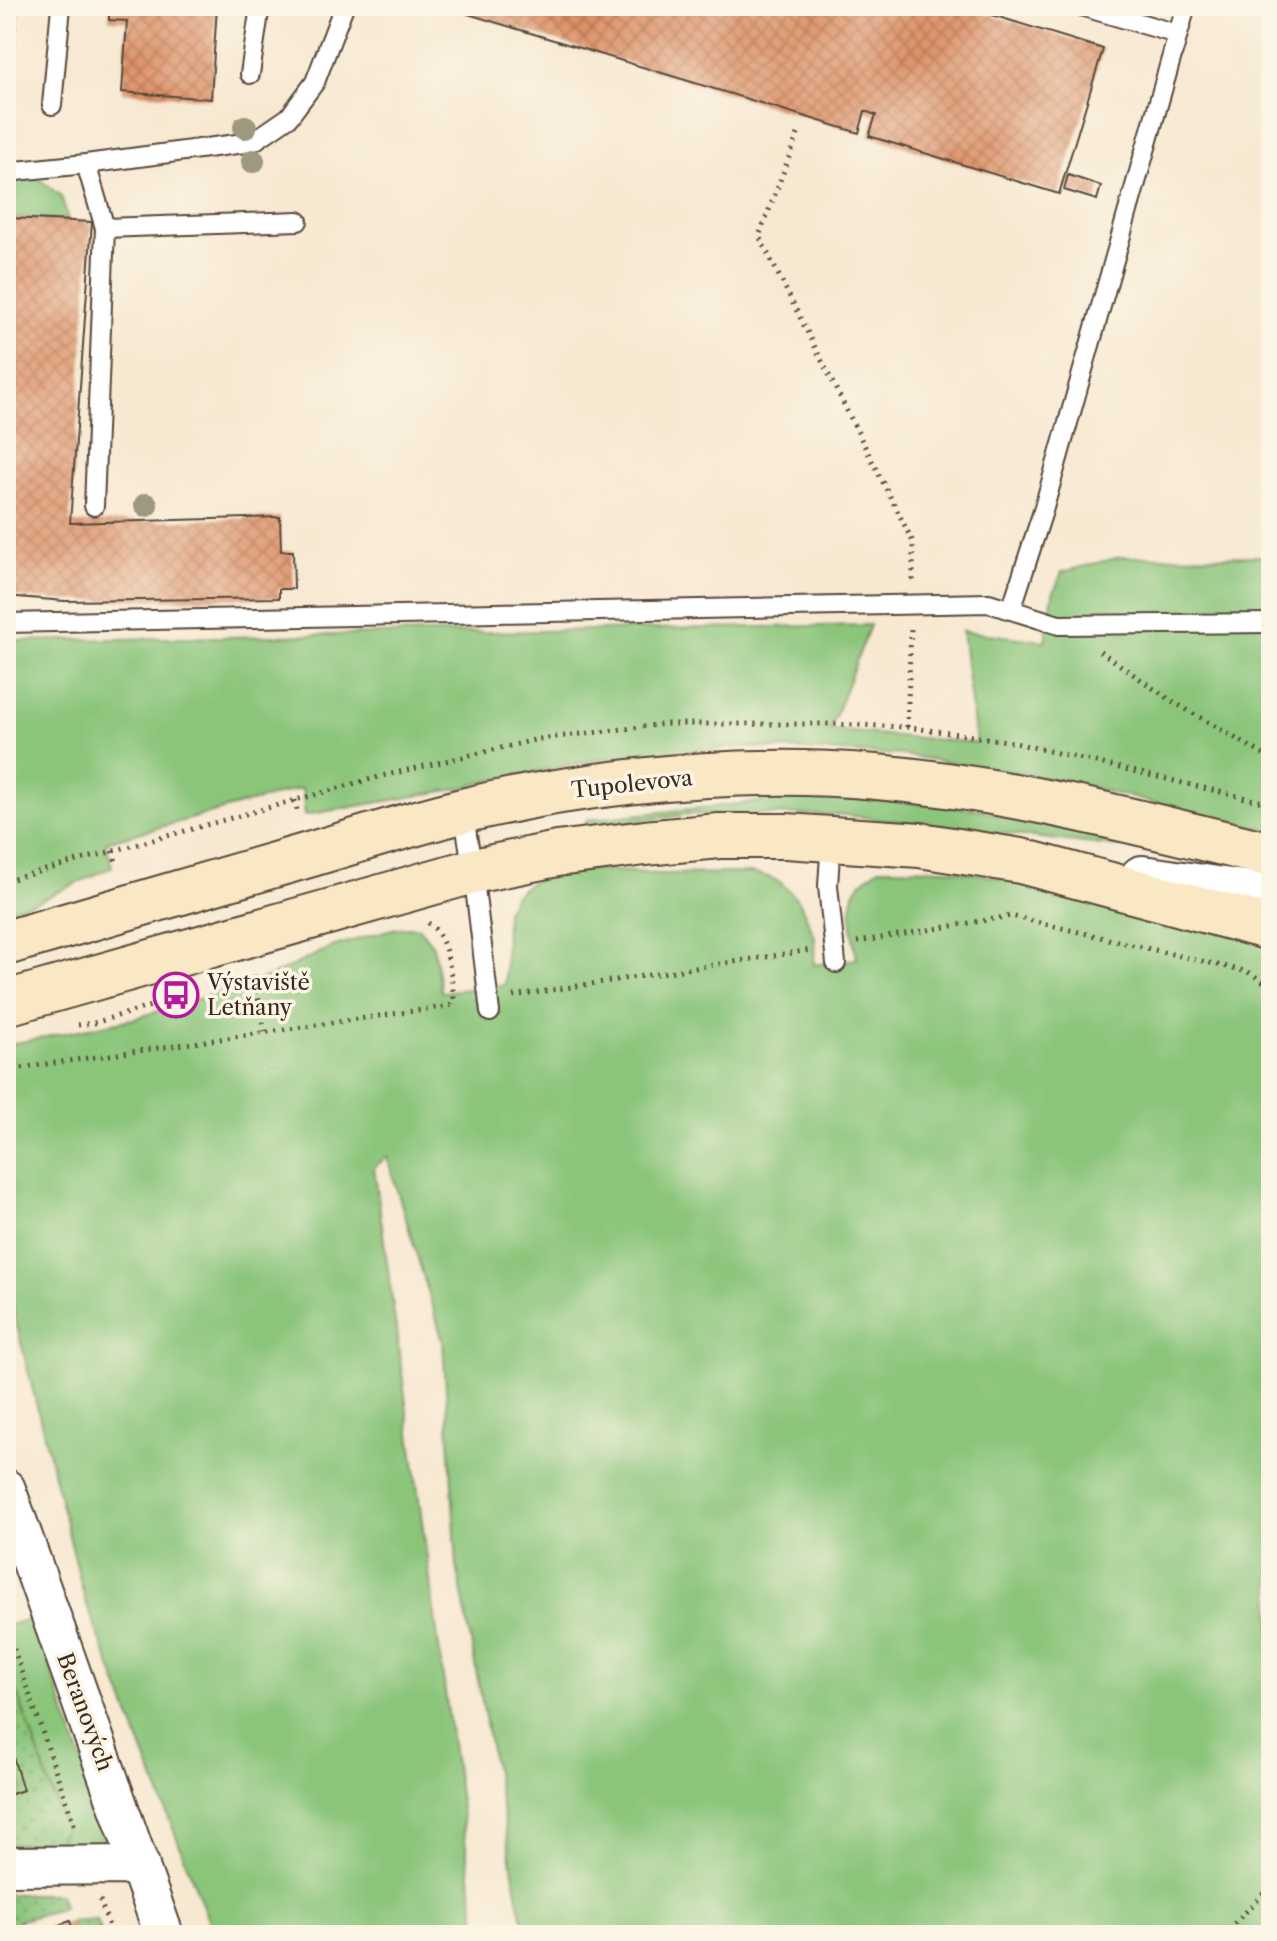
<svg xmlns="http://www.w3.org/2000/svg" width="1277" height="1941" font-family="'Libre Caslon Text',serif">
	<style>
		.grass { fill: #8ac57a; stroke: #62784c; stroke-width: 2 }
		.park { fill: url(#park-dots); stroke: #62784c; stroke-width: 2 }
		.building { fill: url(#building-cross-hatch) }
		.lines { fill: none; stroke-linecap: round; stroke-linejoin: round }
		.service-casing { stroke: #574639; stroke-width: 22 }
		.minor-casing { stroke: #574639; stroke-width: 42 }
		.tertiary-casing { stroke: #574639; stroke-width: 48 }
		.secondary-casing { stroke: #574639; stroke-width: 48 }
		.path { stroke: #574639; stroke-width: 5; stroke-dasharray: 2 6; stroke-linecap: butt }
		.service { stroke: #fff; stroke-width: 18 }
		.minor { stroke: #fff; stroke-width: 38 }
		.tertiary { stroke: #fff; stroke-width: 44 }
		.secondary { stroke: #fae7c3; stroke-width: 44 }
		.tree { fill: #9d997e }
		.labels { text-anchor: middle; dominant-baseline: central; stroke-width: 7; stroke-linejoin: round; paint-order: stroke }
		.street-label { font-size: 22px; fill: #3b2a1e; stroke: #fcf5e5 }
		.poi-label { font-size: 22px; fill: #3b2a1e; stroke: #fcf5e5; text-anchor: start }
	</style>
	<defs>
		<pattern id="park-dots" width="8" height="8" patternUnits="userSpaceOnUse" patternTransform="scale(2)"><rect width="8" height="8" fill="#8ac57a"/><path d="M2 2h.1M6 6h.1" fill="none" stroke="#72a063" stroke-width="1.8" stroke-linecap="round"/></pattern>
		<pattern id="building-cross-hatch" width="8" height="8" patternUnits="userSpaceOnUse" patternTransform="scale(2)"><rect width="8" height="8" fill="#de9167"/><path d="M0 0l8 8M0 8l8-8" fill="none" stroke="#b57754"/></pattern>
	</defs>
	<rect width="100%" height="100%" fill="#fcf5e5"/>
	<filter id="ink" filterUnits="userSpaceOnUse"><feTurbulence type="fractalNoise" baseFrequency=".0125" numOctaves="2"/><feDisplacementMap in="SourceGraphic" scale="16" xChannelSelector="R" yChannelSelector="G"/><feConvolveMatrix kernelMatrix="1 2 1 2 8 2 1 2 1" color-interpolation-filters="sRGB"/></filter>
	<filter id="wash" filterUnits="userSpaceOnUse"><feTurbulence type="fractalNoise" baseFrequency=".006" numOctaves="4" result="noise"/><feDisplacementMap in="SourceGraphic" scale="32" xChannelSelector="R" yChannelSelector="G"/><feGaussianBlur stdDeviation="1.8" result="paint"/><feColorMatrix in="noise" values="0 0 0 0 0 0 0 0 0 0 0 0 0 0 0 0 0 1.4 0 .05"/><feComposite in="paint" operator="in"/></filter>
	<g filter="url(#wash)">
		<rect width="100%" height="100%" fill="#f7e8d1"/>
		<path class="grass" d="M38,178L61,196L68,220L10,218L8,236H6V180Z
			M1271,556V831L1059,780L903,755L741,747L602,759L484,782L462,788L305,815L302,788L106,842L112,867L38,901L6,910V641L870,625L830,730L976,743L962,631L1045,641L1053,594L1062,572L1120,557Z
			M805,797L864,799L977,809L1120,842L1119,847L845,815L690,814L586,828V820Z
			M879,868L949,869L1023,882L1271,945V1935H525L457,1566L443,1341L387,1157L374,1167L478,1935H214L85,1600L6,1282V1045L133,1019L269,977L332,947L392,929L408,927L419,928L433,946L441,992L505,985L506,911L515,895L532,881L591,869L659,874L752,873L768,877L780,882L799,901L815,937L814,965L857,959C853,940 846,902 858,886C863,879 872,874 879,868Z
			M33,1618L104,1826L102,1844L96,1854L6,1856V1844H56L65,1829L6,1662V1626Z"/>
		<path class="park" d="M6,1662L65,1829L56,1844H6V1796L23,1790L6,1736Z
			M6,1894H60L63,1908L18,1921L22,1935H6Z
			M96,1919L102,1935H75L71,1921Z"/>
		<g id="blocks">
			<path class="building" d="M6,6H17L11,91L6,90Z
				M128,6H217L211,99L122,92L127,21L109,20V8L128,9Z
				M442,6H897L908,10L910,6H963L1103,49L1059,194L869,136L876,115L865,111L859,133Z
				M1068,175L1101,186L1097,200L1064,190Z
				M9,218L92,222L70,523L280,517L281,551H293L294,589H279V598L65,601L6,596V270Z
				M7,1737L23,1790L6,1796V1738Z
				M70,1921L75,1935H32Z"/>
		</g>
	</g>
	<g filter="url(#ink)">
		<use href="#blocks" fill-opacity="0" stroke="#574639" stroke-width="2"/>
		<g class="lines">
			<g class="service-casing">
				<path id="service" d="M1081,6L1177,34
					M250,74L260,6
					M52,105L61,6
					M86,164L252,142L257,139L289,117L315,82L344,6
					M6,172L86,164L105,228L94,506
					M105,228L298,221
					M1011,610L1043,511L1186,6
					M6,623L989,603L1059,625L1271,623
					M463,811L473,871L490,1012
					M831,839L828,886L836,963"/>
			</g>
			<g class="minor-casing">
				<path id="minor" d="M6,1489L164,1935
					M6,1866L140,1865"/>
			</g>
			<g class="tertiary-casing">
				<path id="tertiary" d="M1142,878L1243,893L1271,899"/>
			</g>
			<g class="secondary-casing">
				<path id="secondary" d="M6,943C98,916 189,890 281,863C341,846 401,826 462,811C569,785 695,771 804,773C963,776 1118,817 1271,855
					M6,1003L473,871L557,854L645,843L719,836H786L920,845L1021,861L1271,928"/>
			</g>
			<path class="path" d="M798,134L759,236L913,542V582
				M1100,651L1170,700L1271,759
				M907,727L911,628
				M295,800L298,815
				M112,851L117,864
				M6,881L378,777L539,739L666,724H833L907,727L1007,741L1271,804
				M428,923C450,937 451,981 455,1005
				M857,942L1011,916L1248,972L1271,986
				M254,975L265,1033
				M513,996L811,950
				M78,1025L94,1023L161,1003
				M6,1070L455,1005
				M6,1626L76,1830
				M100,1900L112,1935
				M1223,1935L1271,1886"/>
			<use href="#service" class="service"/>
			<use href="#minor" class="minor"/>
			<use href="#tertiary" class="tertiary"/>
			<use href="#secondary" class="secondary"/>
		</g>
		<g class="tree">
			<circle cx="245" cy="127" r="12"/>
			<circle cx="253" cy="161" r="12"/>
			<circle cx="146" cy="505" r="12"/>
		</g>
	</g>
	<defs>
		<g id="bus-ring" transform="scale(2.3)"><circle r="9.5" fill="#fcf5e5" stroke="#b5179e" stroke-width="1.5"/><path d="M-5-6H5V4H4V6H2V4H-2V6H-4V4H-5ZM-3.5-4V0h7V-4ZM-3.5 1.2v1.5H-2V1.2ZM2 1.2v1.5H3.5V1.2Z" fill="#b5179e"/></g>
	</defs>
	<g fill-rule="evenodd">
		<use href="#bus-ring" x="176" y="995"/>
	</g>
	<g class="labels">
		<g class="street-label">
			<text transform="translate(632 784) rotate(-6)">Tupolevova</text>
			<text transform="translate(85 1712) rotate(70)">Beranových</text>
		</g>
		<g class="poi-label">
			<text x="207" y="982">Výstaviště<tspan x="207" dy="25">Letňany</tspan></text>
		</g>
	</g>
	<rect width="1277" height="1941" fill="none" stroke="#fcf5e5" stroke-width="32"/>
</svg>
